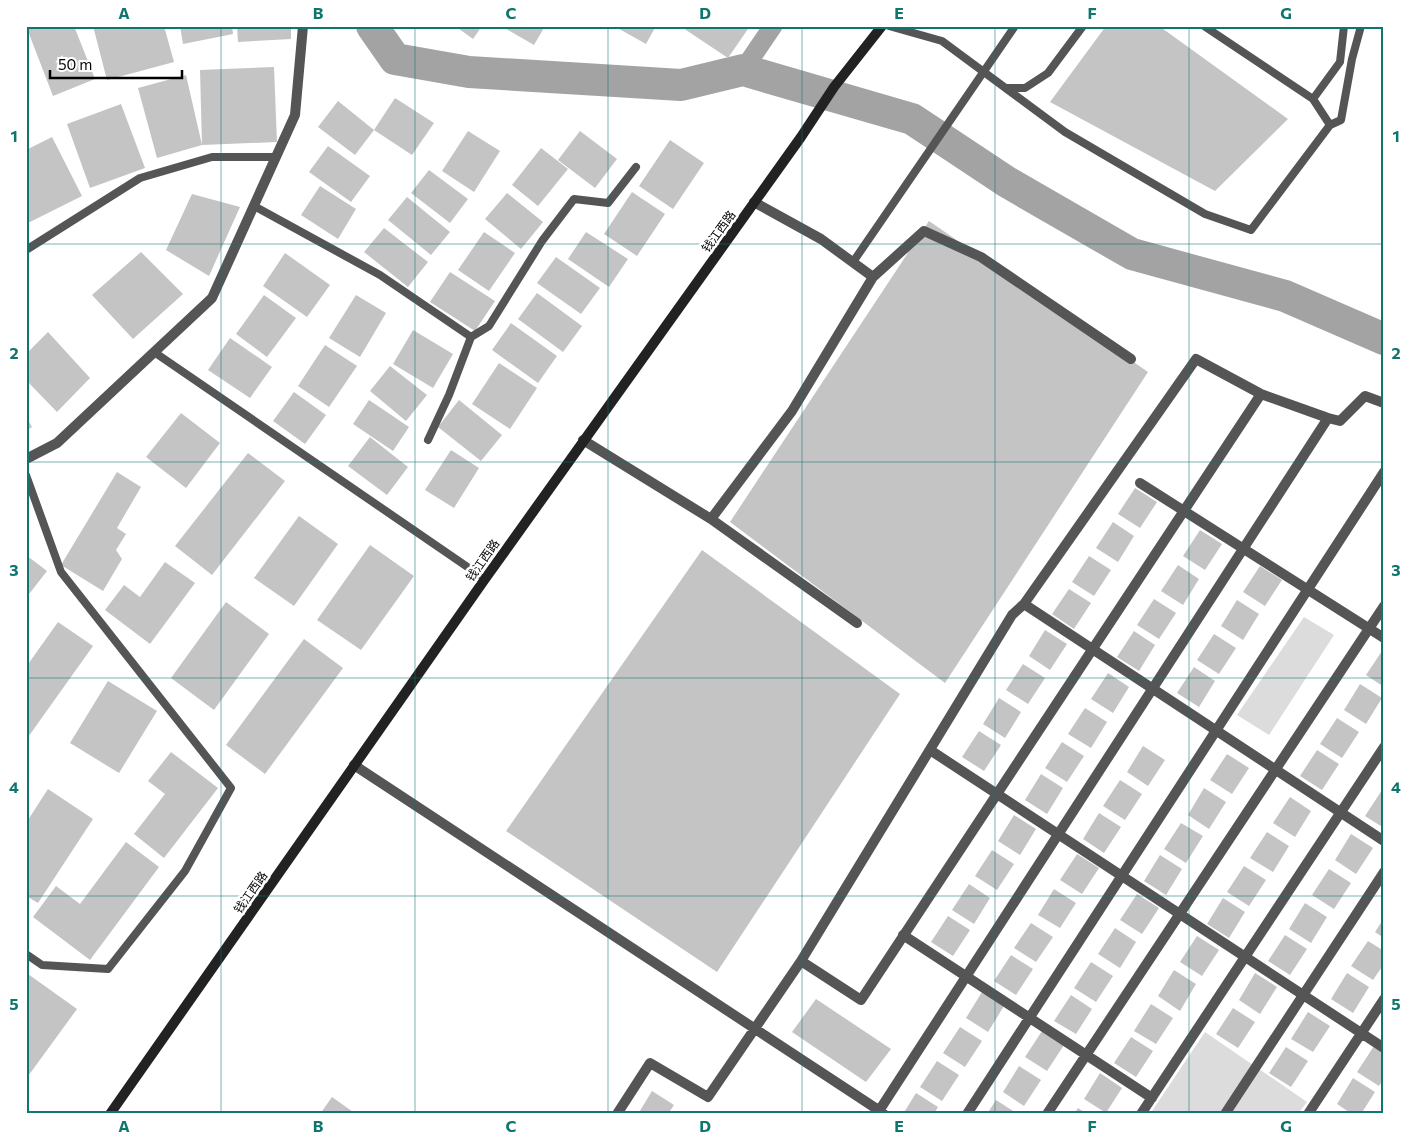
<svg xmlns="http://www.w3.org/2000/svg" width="1410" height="1140" font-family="Commissioner,'Noto Sans SC',sans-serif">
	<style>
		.green { fill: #dcdcdc }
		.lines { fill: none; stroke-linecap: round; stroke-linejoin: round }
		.canal { stroke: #a3a3a3; stroke-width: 19 }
		.river { stroke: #a3a3a3; stroke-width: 32 }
		.building { fill: #c4c4c4 }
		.service { stroke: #555; stroke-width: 8 }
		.minor { stroke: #555; stroke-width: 10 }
		.secondary { stroke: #222; stroke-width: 10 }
		.grid { fill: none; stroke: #0f766e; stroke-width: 1; stroke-opacity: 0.55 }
		.labels { text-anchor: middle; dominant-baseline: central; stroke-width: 5; stroke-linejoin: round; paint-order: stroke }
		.street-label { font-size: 12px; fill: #000; stroke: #fff }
		.neatline { fill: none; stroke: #0f766e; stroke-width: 2 }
		.grid-label { font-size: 16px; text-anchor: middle; font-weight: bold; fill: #0f766e }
	</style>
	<rect width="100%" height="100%" fill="#fff"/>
	<path class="green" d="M1304,617L1334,635L1269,735L1237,715Z
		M1205,1032L1307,1102L1298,1114H1150Z"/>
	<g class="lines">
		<path class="canal" d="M743,70L773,26"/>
		<path class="river" d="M372,26L395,59L469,72L681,85L743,70L912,119L1007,182L1132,254L1285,296L1384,339"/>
	</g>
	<path class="building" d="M26,26H74L95,79L53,96Z
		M93,26H164L174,62L107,80Z
		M180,26H232L233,34L183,44Z
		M237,26H291V39L238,42Z
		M455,26H482L473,39Z
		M501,26H545L534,45Z
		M614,26H656L646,44Z
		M680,26H750L728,58Z
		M1106,26H1159L1288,119L1215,191L1050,102Z
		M274,67L277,142L202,145L200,70Z
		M186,75L202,145L157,158L138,88Z
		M395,98L434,123L412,155L374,130Z
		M338,101L374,130L355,155L318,127Z
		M121,104L145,168L90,188L67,124Z
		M468,131L500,151L474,192L442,171Z
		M580,131L617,159L595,188L558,160Z
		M52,137L82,196L26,224V150Z
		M670,140L704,163L673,209L639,186Z
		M328,146L370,176L351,202L309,172Z
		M541,148L568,169L538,206L512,185Z
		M429,170L468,199L450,223L411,193Z
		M320,186L356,209L338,239L301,215Z
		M632,192L665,214L637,256L604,234Z
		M507,193L543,222L521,249L485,219Z
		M192,194L240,207L209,276L166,250Z
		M407,197L450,232L431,255L388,220Z
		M929,221L1148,372L945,683L730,522Z
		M384,228L428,262L408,287L364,252Z
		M484,232L515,253L489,291L458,270Z
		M586,232L628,259L609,287L568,259Z
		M141,252L183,294L133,339L92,295Z
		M285,253L330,285L307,317L263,286Z
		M556,257L600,288L581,314L537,283Z
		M450,272L495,301L475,331L430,302Z
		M537,293L582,326L563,352L518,319Z
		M264,295L296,318L267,357L236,334Z
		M356,295L386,313L360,357L329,338Z
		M511,323L557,356L538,383L492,350Z
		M413,330L453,354L433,388L393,364Z
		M48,332L90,378L57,412L26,380V354Z
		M230,338L272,367L250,398L208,370Z
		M325,345L357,366L329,407L298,386Z
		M499,363L537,388L510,429L472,404Z
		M390,366L427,395L406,421L370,391Z
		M294,392L326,415L305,444L273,421Z
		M369,400L409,427L393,451L353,424Z
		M459,400L502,435L481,461L438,427Z
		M181,413L220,443L186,488L146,457Z
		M26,416L32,427L26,431Z
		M370,437L408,467L387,495L348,466Z
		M451,450L479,468L454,508L425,490Z
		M248,453L285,481L212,575L175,546Z
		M117,472L141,487L117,528L126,534L116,550L122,559L103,591L61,565Z
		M1135,488L1157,502L1140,528L1118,514Z
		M299,516L338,544L294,606L254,578Z
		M1113,522L1134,536L1118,562L1096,548Z
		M1200,530L1222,544L1205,570L1183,556Z
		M370,545L414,576L361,650L317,620Z
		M702,550L900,694L717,972L506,831Z
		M26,555L47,571L26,598Z
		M1089,556L1111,570L1094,596L1072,582Z
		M165,562L195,583L150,644L105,610L124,585L140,597Z
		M1178,565L1199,579L1183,605L1161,591Z
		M1260,566L1282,580L1265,606L1243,592Z
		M1069,589L1091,603L1074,629L1052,614Z
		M1154,599L1176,613L1159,639L1137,625Z
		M1237,600L1259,614L1243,640L1221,626Z
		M226,602L269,634L214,710L171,678Z
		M58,622L93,646L26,740V667Z
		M1045,630L1067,644L1050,670L1029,656Z
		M1134,631L1155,645L1139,671L1117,657Z
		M1214,634L1236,648L1219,674L1197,660Z
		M304,639L343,668L265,774L226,745Z
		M1384,648V687L1366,675Z
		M1023,664L1045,678L1028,704L1006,690Z
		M1194,667L1215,681L1199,707L1177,693Z
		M1108,673L1129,687L1113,713L1091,699Z
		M108,681L157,711L119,773L70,743Z
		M1360,684L1382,698L1366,724L1344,710Z
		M999,698L1021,712L1005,738L983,724Z
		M1085,708L1107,722L1091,748L1068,734Z
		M1337,718L1359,732L1342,758L1320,744Z
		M979,731L1001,745L984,771L962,757Z
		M1062,742L1084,756L1067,782L1045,768Z
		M1143,746L1165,760L1148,786L1127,772Z
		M1317,750L1339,764L1322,790L1300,776Z
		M171,752L218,788L164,858L134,834L165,794L148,781Z
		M1227,754L1249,768L1232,794L1210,780Z
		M1041,774L1063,788L1047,814L1025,800Z
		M1120,780L1142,794L1125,820L1103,806Z
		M1204,788L1226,802L1209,829L1188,815Z
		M48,789L93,819L38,903L26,896V823Z
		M1382,790L1384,791V828L1365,816Z
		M1290,797L1311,811L1295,837L1273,823Z
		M1099,813L1121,827L1104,853L1083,839Z
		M1014,815L1036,829L1020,855L998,841Z
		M1181,823L1203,836L1186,863L1164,849Z
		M1267,832L1289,846L1273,872L1250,858Z
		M1351,834L1373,848L1356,874L1335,860Z
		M126,842L159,867L90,960L33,917L56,886L80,904Z
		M992,850L1014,864L997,890L975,876Z
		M1077,854L1099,868L1082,894L1060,880Z
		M1160,855L1182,869L1166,895L1144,881Z
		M1244,866L1266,880L1249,906L1227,892Z
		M1329,869L1351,883L1334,909L1312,895Z
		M969,884L990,898L974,924L952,910Z
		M1054,889L1076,903L1060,928L1038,915Z
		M1137,894L1159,908L1142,934L1120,920Z
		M1223,898L1245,912L1229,938L1207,924Z
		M1305,903L1327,917L1311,943L1289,929Z
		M948,916L970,930L953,956L931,942Z
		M1384,918V938L1375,932Z
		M1031,923L1053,937L1036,962L1014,948Z
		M1115,928L1136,942L1120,968L1098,954Z
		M1285,935L1307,949L1290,975L1268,961Z
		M1197,936L1219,950L1202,976L1180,962Z
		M1368,941L1384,951V964L1373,980L1351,966Z
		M1011,955L1033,969L1016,995L994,981Z
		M1091,962L1113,976L1096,1002L1074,988Z
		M1174,970L1196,984L1180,1011L1158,996Z
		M1255,973L1277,987L1260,1014L1239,1000Z
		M1347,973L1369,987L1353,1013L1331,999Z
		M28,974L77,1009L26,1079V977Z
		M982,992L1004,1006L988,1032L966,1018Z
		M1071,995L1092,1009L1076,1034L1054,1021Z
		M816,999L891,1049L866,1082L792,1032Z
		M1151,1004L1173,1018L1156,1044L1134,1031Z
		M1233,1008L1255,1022L1238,1048L1216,1034Z
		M1308,1012L1330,1026L1313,1052L1291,1039Z
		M960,1027L982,1041L965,1067L943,1053Z
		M1042,1031L1064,1045L1047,1071L1025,1057Z
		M1131,1037L1153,1051L1136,1077L1114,1063Z
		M1374,1046L1384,1052V1078L1379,1086L1357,1072Z
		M1286,1047L1308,1061L1291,1087L1269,1073Z
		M937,1061L959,1075L942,1101L920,1087Z
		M1019,1066L1041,1080L1024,1106L1003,1092Z
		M1100,1073L1122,1088L1106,1113L1084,1099Z
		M1353,1078L1375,1092L1361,1114H1352L1337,1104Z
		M652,1091L674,1105L668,1114H638Z
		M916,1093L938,1107L934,1114H903Z
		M332,1097L356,1114H320Z
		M996,1100L1018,1114H987Z
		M1078,1108L1087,1114H1074Z"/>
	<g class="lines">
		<path class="service" d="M889,26L942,41L1065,132L1205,214L1251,230L1330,125L1313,99L1204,26
			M1006,88H1025L1048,73L1083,26
			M1313,99L1340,62L1344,26
			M1330,125L1341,120L1352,59L1361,26
			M254,206L380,275L471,337
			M26,250L140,178L212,157H276
			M853,262L1015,26
			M154,352L485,579
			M428,440L449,395L471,337L489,326L542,241L574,199L608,203L636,167
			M26,475L61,572L231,788L185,871L108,969L42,965L26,954"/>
		<path class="minor" d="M754,202L821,239L873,277
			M583,440L711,519L857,623
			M26,459L57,443L212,298L295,115L303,26
			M1140,483L1384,638
			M711,519L792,411L873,277L924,231L981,257L1131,359
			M1024,604L1196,359L1261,394L1328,418L1340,421L1365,396L1384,403
			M930,750L1384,1048
			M354,765L883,1113
			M903,935L1152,1098
			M801,961L861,1000L1261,394
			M617,1114L650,1063L708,1097L801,961L1012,615L1024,604L1384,841
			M877,1114L1328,418
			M967,1114L1384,472
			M1047,1114L1384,606
			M1141,1114L1384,747
			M1225,1114L1384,872
			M1308,1114L1384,999"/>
		<path class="secondary" d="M110,1114L485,579L801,137L834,87L882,26"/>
	</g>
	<path class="grid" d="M221,26V1114M415,26V1114M608,26V1114M802,26V1114M995,26V1114M1189,26V1114M26,244H1384M26,462H1384M26,678H1384M26,896H1384"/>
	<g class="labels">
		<g class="street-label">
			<text transform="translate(718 231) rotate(-54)">钱江西路</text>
			<text transform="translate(482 560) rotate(-55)">钱江西路</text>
			<text transform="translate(250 892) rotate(-55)">钱江西路</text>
		</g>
	</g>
	<rect width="1410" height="1140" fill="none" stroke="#ffffff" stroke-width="55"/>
	<path d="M50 70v8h132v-8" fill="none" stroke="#000000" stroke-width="2.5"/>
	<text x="58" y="70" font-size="15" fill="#000000" stroke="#ffffff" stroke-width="4" paint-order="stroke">50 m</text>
	<rect x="28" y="28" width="1354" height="1084" class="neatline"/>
	<g class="grid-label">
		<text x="124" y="19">A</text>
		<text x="318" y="19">B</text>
		<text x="511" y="19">C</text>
		<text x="705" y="19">D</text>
		<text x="899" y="19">E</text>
		<text x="1092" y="19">F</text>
		<text x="1286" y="19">G</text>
		<text x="14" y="142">1</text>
		<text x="1396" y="142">1</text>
		<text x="14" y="359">2</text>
		<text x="1396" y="359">2</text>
		<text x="14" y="576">3</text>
		<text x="1396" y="576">3</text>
		<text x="14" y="793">4</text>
		<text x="1396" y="793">4</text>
		<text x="14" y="1010">5</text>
		<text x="1396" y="1010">5</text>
		<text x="124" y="1132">A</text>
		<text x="318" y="1132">B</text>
		<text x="511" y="1132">C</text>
		<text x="705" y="1132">D</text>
		<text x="899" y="1132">E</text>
		<text x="1092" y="1132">F</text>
		<text x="1286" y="1132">G</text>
	</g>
</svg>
